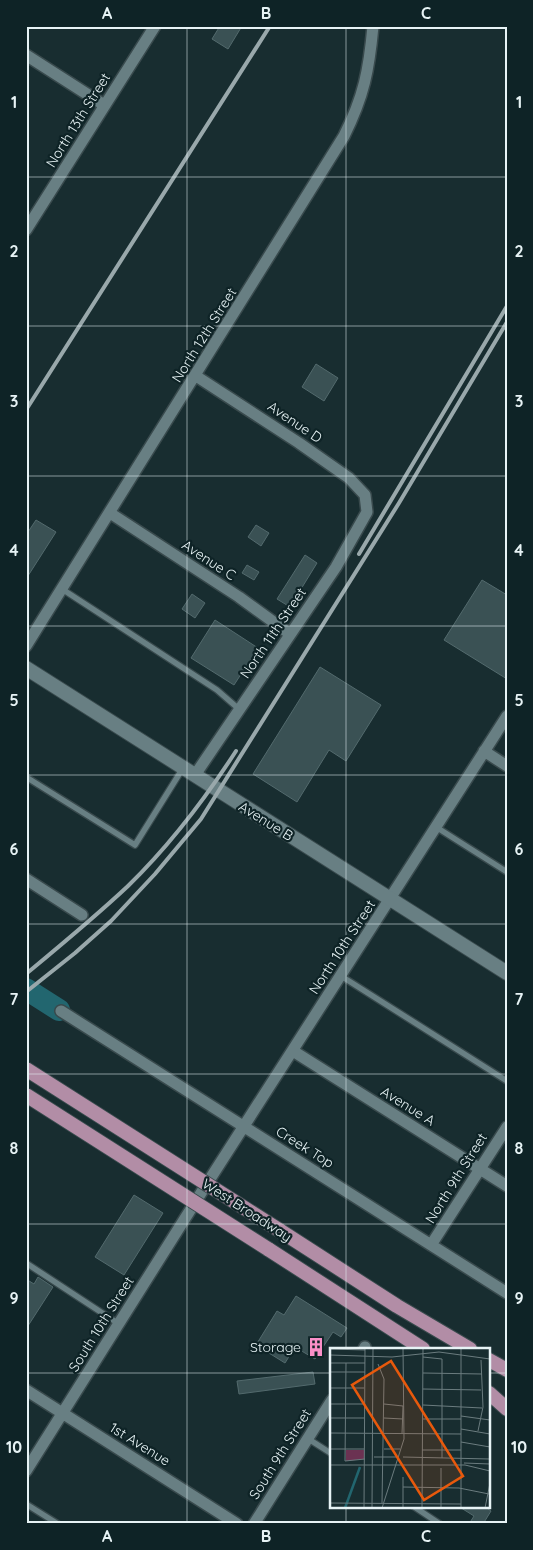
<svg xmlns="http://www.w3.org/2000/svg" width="533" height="1550" font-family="Quicksand,sans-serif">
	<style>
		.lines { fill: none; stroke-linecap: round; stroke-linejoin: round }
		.river { stroke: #22666f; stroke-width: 22 }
		.building { fill: #3a5154; stroke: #536a6d }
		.service-casing { stroke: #394a4d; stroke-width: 8 }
		.minor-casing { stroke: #394a4d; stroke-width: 14 }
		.tertiary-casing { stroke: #394a4d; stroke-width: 16 }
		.primary-casing { stroke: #394a4d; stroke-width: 16 }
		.service { stroke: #687f83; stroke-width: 5.5 }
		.minor { stroke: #687f83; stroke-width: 11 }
		.tertiary { stroke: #687f83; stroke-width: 14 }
		.primary { stroke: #b28da6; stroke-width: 14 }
		.rail { stroke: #99a8ab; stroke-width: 4 }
		.primary-bridge-casing { stroke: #394a4d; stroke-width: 16; stroke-linecap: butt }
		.primary-bridge { stroke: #b28da6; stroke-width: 14 }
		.grid { fill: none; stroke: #e7f3f5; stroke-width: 1; stroke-opacity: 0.55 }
		.labels { text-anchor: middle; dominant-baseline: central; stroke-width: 4.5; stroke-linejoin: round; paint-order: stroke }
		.street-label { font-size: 14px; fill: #e7f3f5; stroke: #0e2326 }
		.poi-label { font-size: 14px; fill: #e7f3f5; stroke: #0e2326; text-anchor: end }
		.inset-river { fill: none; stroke: #22666f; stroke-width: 2.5 }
		.inset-road { fill: none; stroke: #6b7c7f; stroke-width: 1 }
		.view { fill: #e8590c; fill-opacity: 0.15; stroke: #e8590c; stroke-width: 2.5 }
		.inset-edge { fill: none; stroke: #e7f3f5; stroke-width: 2.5 }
		.neatline { fill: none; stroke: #e7f3f5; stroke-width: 2 }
		.grid-label { font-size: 16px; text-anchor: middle; font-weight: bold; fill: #e7f3f5 }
	</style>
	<rect width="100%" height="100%" fill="#182d30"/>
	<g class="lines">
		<path class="river" d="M26,989L59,1010"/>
	</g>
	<path class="building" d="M220,26H242L228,49L212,39Z
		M316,364L338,378L324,401L302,387Z
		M36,520L56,532L26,579V535Z
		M256,525L269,533L261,546L248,537Z
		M305,555L317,563L290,607L277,599Z
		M247,565L259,572L254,580L242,573Z
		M482,580L507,595V679L444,640Z
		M192,594L205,603L195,618L182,609Z
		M215,620L258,648L234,685L191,658Z
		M320,667L381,705L346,761L329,750L297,802L253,774Z
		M134,1195L163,1213L124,1275L95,1257Z
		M38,1277L53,1287L26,1329V1279L34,1284Z
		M296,1296L347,1328L341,1337L333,1332L315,1359L295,1347L285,1363L256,1345L277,1311L284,1315Z
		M313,1372L315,1384L239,1394L237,1381Z
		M458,1506H484L491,1511L483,1524H469L474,1516Z"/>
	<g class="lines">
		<g class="service-casing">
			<path id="service" d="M62,589L217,690L240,710
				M26,777L135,845L183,768
				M436,827L507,872
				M341,976L507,1081
				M26,1263L119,1324
				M307,1438L332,1454
				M26,1504L58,1524
				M413,1506L440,1524"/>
		</g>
		<g class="minor-casing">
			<path id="minor" d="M26,55L104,105
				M26,230L155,26
				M110,513L239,597L290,634
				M26,646L344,136C364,96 369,70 373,26
				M484,751L507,766
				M195,775L336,567L367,512L365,495L349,478L299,443L196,376
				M26,879L82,915
				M61,1011L507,1293
				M293,1051L507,1186
				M431,1245L507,1127
				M364,1349L365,1347
				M26,1390L237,1524
				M26,1471L201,1193L507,716
				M254,1524L332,1400"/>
		</g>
		<g class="tertiary-casing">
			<path id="tertiary" d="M26,668L507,973"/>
		</g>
		<g class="primary-casing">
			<path id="primary" d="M279,1230L397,1306L470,1349
				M268,1249L423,1349
				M489,1360L507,1370
				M489,1393L507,1409"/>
		</g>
		<use href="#service" class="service"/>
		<use href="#minor" class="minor"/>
		<use href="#tertiary" class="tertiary"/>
		<use href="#primary" class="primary"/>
		<path class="rail" d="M26,410L270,26
			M359,554L507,306
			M26,974C61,945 95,917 128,886C169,846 205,799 236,751
			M26,992L75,953L111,921L155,874L201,819L399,503L507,322"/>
		<g class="primary-bridge-casing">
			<path id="primary-bridge" d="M26,1069L279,1230
				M26,1095L268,1249"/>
		</g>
		<use href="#primary-bridge" class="primary-bridge"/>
	</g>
	<path class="grid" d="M187,26V1524M346,26V1349M26,177H507M26,326H507M26,476H507M26,626H507M26,775H507M26,924H507M26,1074H507M26,1224H507M26,1373H332M489,1373H507M346,1506V1524"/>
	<defs>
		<g id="building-bare" transform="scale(1.5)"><path d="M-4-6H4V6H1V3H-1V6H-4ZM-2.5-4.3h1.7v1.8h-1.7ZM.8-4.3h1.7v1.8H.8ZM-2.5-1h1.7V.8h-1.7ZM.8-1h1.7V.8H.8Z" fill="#fa8fc8" stroke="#0e2326" stroke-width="2.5" paint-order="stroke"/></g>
	</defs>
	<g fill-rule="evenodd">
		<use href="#building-bare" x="316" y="1347"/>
	</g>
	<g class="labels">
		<g class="street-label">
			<text transform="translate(78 120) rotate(-58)">North 13th Street</text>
			<text transform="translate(204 335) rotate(-58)">North 12th Street</text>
			<text transform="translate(295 422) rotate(34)">Avenue D</text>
			<text transform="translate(209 560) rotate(33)">Avenue C</text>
			<text transform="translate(273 633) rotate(-56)">North 11th Street</text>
			<text transform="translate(266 821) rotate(32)">Avenue B</text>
			<text transform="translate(342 947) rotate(-57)">North 10th Street</text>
			<text transform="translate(408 1106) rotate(32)">Avenue A</text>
			<text transform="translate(305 1147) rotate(32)">Creek Top</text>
			<text transform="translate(456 1178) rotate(-58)">North 9th Street</text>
			<text transform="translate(247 1210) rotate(33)">West Broadway</text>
			<text transform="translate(101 1324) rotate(-58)">South 10th Street</text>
			<text transform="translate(140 1444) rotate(32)">1st Avenue</text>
			<text transform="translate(280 1454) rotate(-58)">South 9th Street</text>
		</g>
		<g class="poi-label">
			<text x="301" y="1347">Storage</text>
		</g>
	</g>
	<g transform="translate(330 1348)">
		<rect width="160" height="160" fill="#182d30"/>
		<path d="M16,102H34V111L16,113Z" fill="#6b3252"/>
		<path class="inset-river" d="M15,160L30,119"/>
		<path class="inset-road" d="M131,0V7L160,11M0,1L35,2M0,7L62,9L109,4L131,7V127M93,9L112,11V110M0,15H35M16,15L15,113L35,111M48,16L54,31L52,155M0,24H35M93,25L152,26M0,40H34M93,41L151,42M0,56H34M54,56L73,58L72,86M93,57L152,60M131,68L160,72M0,70H34M54,70L73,71M93,71H131M131,81L160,86M148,83L153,59L151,12M0,85L131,86M131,94L160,99M0,101H34M54,101H70M92,102H131M44,109H68M73,109L160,111M134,115L160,116M0,117H135L160,123M73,139L129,140L159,146M0,155L131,156M34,160L35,0M42,160L43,0M52,160L74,91L73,0M73,160V129M92,160L93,0M111,160V120M131,160V127M155,160L160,135"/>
		<path class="view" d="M61,13L133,128L94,152L22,37Z"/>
		<rect width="160" height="160" class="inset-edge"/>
	</g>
	<rect width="533" height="1550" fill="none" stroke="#0e2326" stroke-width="55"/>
	<rect x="28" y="28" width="478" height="1494" class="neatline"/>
	<g class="grid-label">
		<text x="107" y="19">A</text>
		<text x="266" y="19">B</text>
		<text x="426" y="19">C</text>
		<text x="14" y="108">1</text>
		<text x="519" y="108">1</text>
		<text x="14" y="257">2</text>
		<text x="519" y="257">2</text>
		<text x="14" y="407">3</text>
		<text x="519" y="407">3</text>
		<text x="14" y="556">4</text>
		<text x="519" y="556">4</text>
		<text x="14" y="706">5</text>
		<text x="519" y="706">5</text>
		<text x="14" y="855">6</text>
		<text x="519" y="855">6</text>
		<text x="14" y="1005">7</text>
		<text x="519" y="1005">7</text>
		<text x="14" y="1154">8</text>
		<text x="519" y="1154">8</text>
		<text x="14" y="1304">9</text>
		<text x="519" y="1304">9</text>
		<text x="14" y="1453">10</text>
		<text x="519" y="1453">10</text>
		<text x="107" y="1542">A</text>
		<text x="266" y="1542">B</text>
		<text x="426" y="1542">C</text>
	</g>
</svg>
